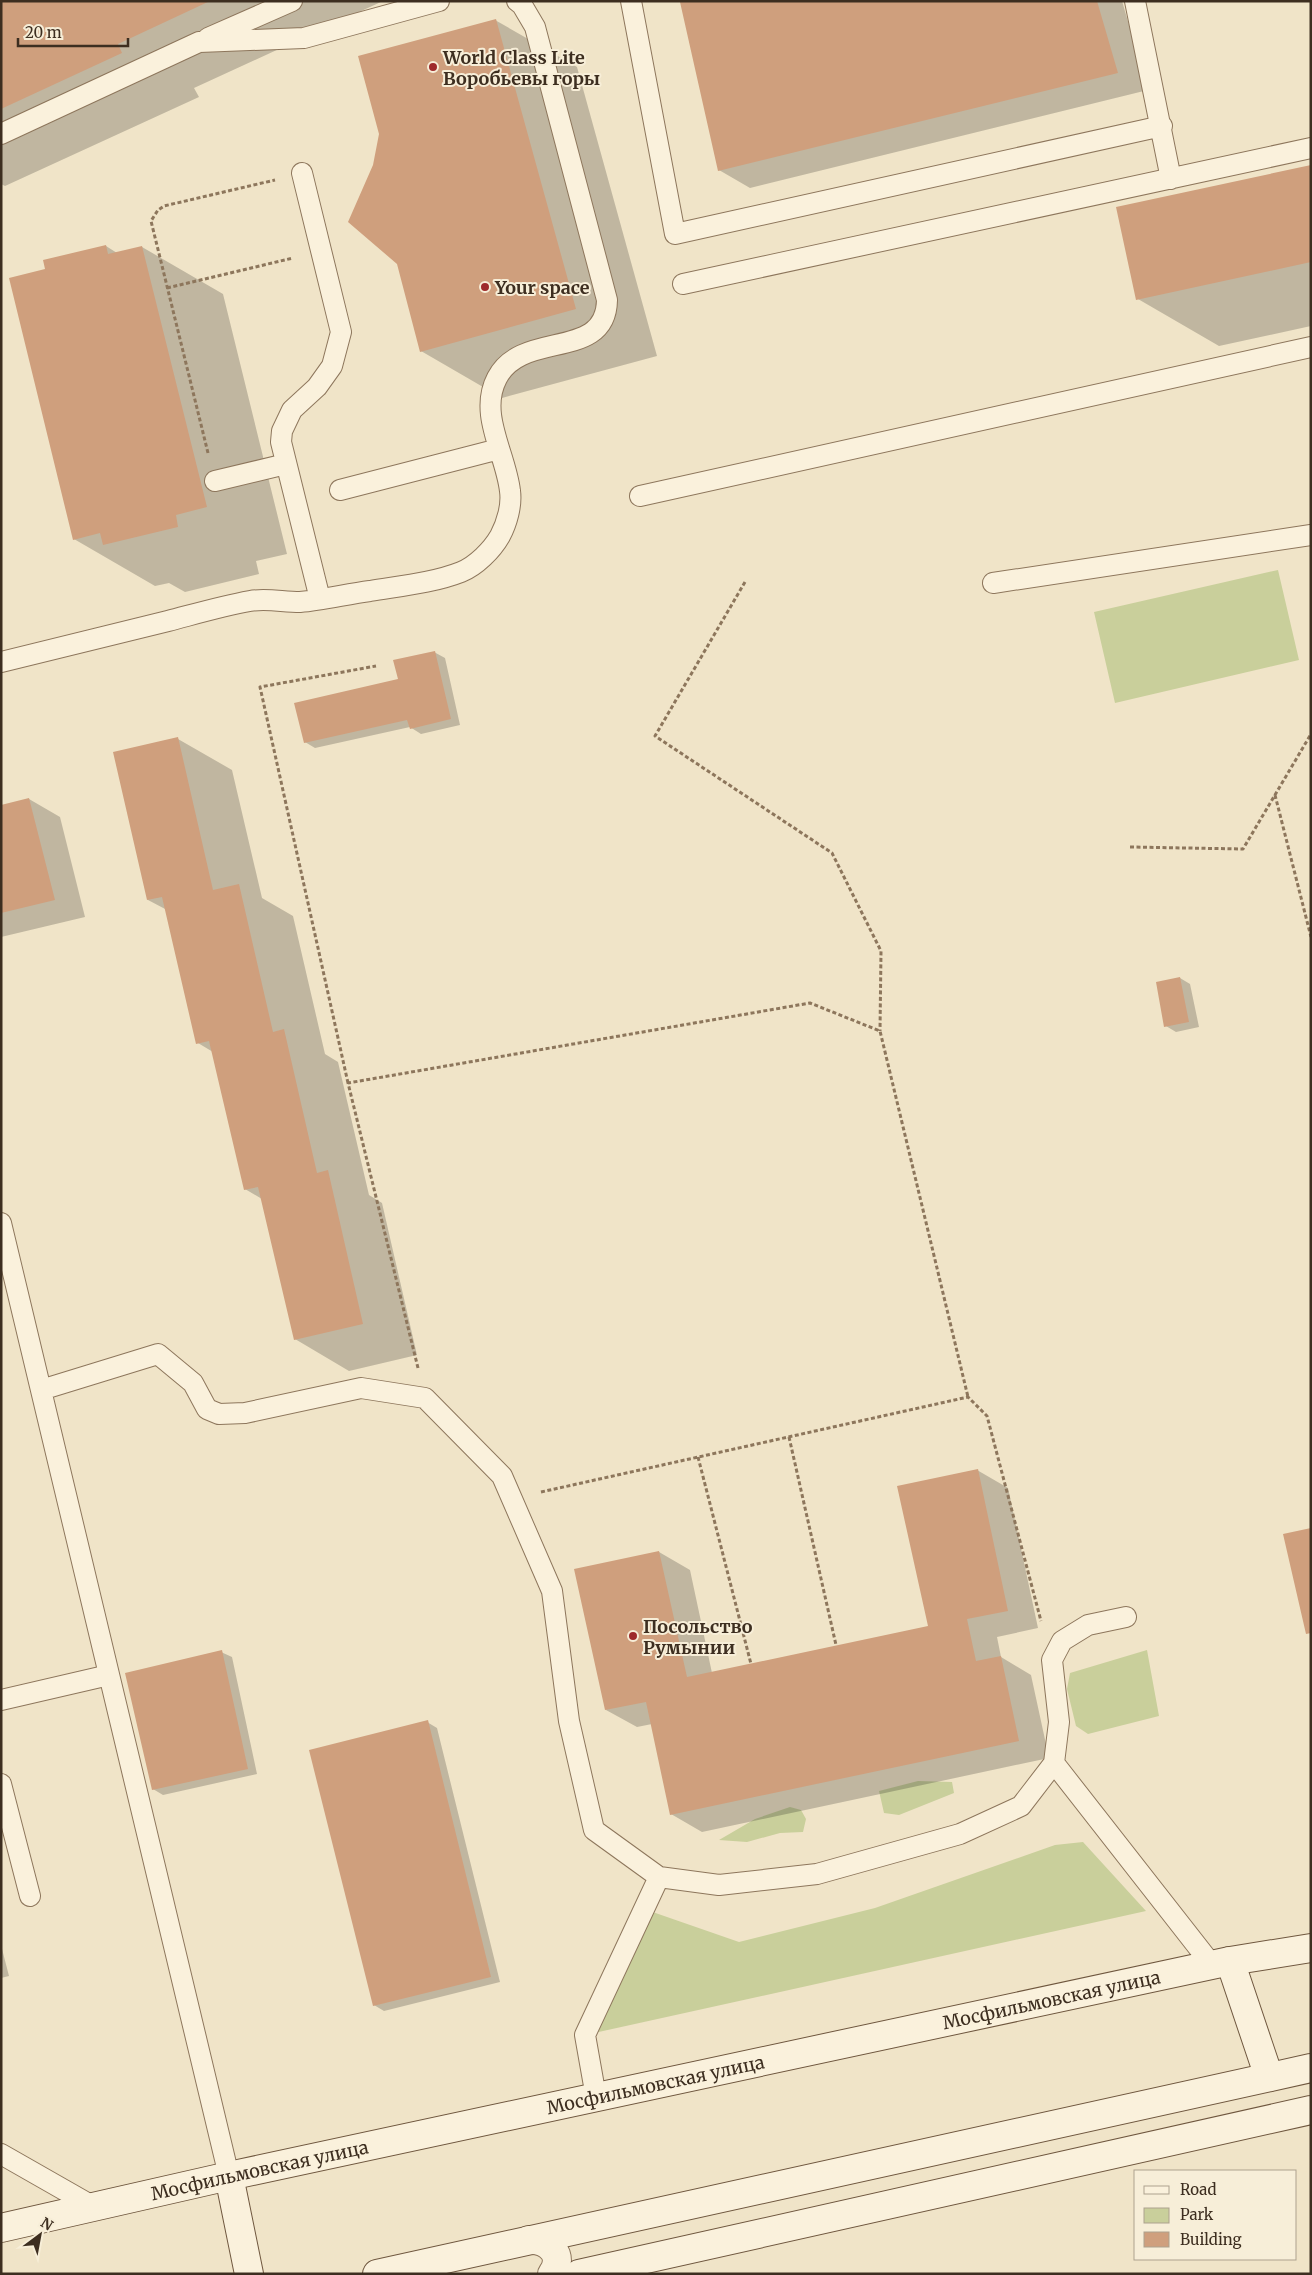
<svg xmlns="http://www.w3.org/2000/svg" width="1312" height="2275" font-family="Merriweather,serif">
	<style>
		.green { fill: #c9cf9b }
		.shadow { fill: #0003 }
		.building { fill: #cf9f7d }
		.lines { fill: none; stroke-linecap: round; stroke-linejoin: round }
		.lane-casing { stroke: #8d765c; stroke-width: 22 }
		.street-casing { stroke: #8d765c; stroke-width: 30 }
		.secondary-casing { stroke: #6f573f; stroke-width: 30 }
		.path { stroke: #8d765c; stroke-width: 3; stroke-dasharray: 4 2.5; stroke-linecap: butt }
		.lane { stroke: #faf1dc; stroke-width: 20 }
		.street { stroke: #faf1dc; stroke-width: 28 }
		.secondary { stroke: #faf1dc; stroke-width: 28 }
		.poi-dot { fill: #9e2a2b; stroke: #f7eed8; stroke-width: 2 }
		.labels { text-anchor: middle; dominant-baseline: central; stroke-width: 4; stroke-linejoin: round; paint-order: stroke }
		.poi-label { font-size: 18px; font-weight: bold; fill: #3d2e20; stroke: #f7eed8; text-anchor: start }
		.street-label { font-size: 18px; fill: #3d2e20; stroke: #f7eed8 }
	</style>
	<rect width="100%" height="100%" fill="#f0e4c8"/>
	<path class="green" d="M1278,570L1299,660L1115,703L1094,612Z
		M1147,1650L1159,1716L1088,1734L1076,1726L1067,1689L1070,1673Z
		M918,1781L952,1782L954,1793L899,1815L884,1813L879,1791Z
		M790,1807L801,1810L806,1819L803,1832L780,1833L747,1842L719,1840L755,1819Z
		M1083,1842L1146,1911L585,2035L644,1909L739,1942L875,1908L1055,1845Z"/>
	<path class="shadow" d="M1,1H383L194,88L199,97L5,186L1,184Z
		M688,1H1122L1148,90L750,188L719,170Z
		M495,20L577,67L657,356L502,398L421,351L374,166L380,134Z
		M1311,166V326L1219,346L1138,299Z
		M106,246L117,253L142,247L223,294L287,554L256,561L259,574L185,592L169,583L155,586L74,539L47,270Z
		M434,652L445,658L460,725L421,734L410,727L315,748L305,742L400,680Z
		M178,739L232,770L262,898L293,916L325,1054L338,1062L369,1195L382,1203L417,1355L349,1371L295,1339L262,1199L245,1189L213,1052L198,1043L167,910L148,900Z
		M29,799L60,817L85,917L1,937V806Z
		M1180,978L1190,984L1199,1027L1176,1032L1166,1026Z
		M977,1470L1008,1488L1038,1628L997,1637L1001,1657L1031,1675L1049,1758L702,1832L671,1814L652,1724L637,1727L606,1710L659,1552L690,1570L712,1673L929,1627Z
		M221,1652L232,1657L257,1774L163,1795L153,1789Z
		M427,1722L437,1728L500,1982L384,2011L374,2005Z
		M1,1945L9,1976L1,1978Z"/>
	<path class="building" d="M1,1H210L118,44L122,53L1,109Z
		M682,1H1097L1118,73L718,171L680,2Z
		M496,19L576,309L420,352L397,264L348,222L373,165L379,134L358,56Z
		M1311,165V262L1136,300L1116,207Z
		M106,245L108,254L142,246L207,507L176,515L178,527L103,545L100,533L73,540L9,278L45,269L43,260Z
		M435,651L451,719L410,729L407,720L304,743L294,703L398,679L393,660Z
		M178,737L213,890L239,884L273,1032L284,1029L317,1173L328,1170L363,1324L294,1340L258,1187L244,1190L209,1041L196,1044L162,897L147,900L113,752Z
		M29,798L55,900L1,913V805Z
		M1180,977L1189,1022L1164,1027L1156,982Z
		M978,1469L1008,1611L967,1619L976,1661L1001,1656L1019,1741L670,1815L646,1702L605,1710L574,1569L659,1551L687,1677L928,1626L897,1486Z
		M1311,1528V1633L1306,1634L1283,1534Z
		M222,1650L248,1769L152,1790L125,1673Z
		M428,1720L491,1977L373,2006L309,1750Z"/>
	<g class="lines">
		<g class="lane-casing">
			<path id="lane" d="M631,1L675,234L1162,126
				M1135,1L1171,179
				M208,38L292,1
				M1,134L199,42L304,38L439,1
				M302,173L341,332L332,366L317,387L292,410L282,431L281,442L320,599
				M683,284L1311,148
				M215,481L286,464
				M340,490L499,449
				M640,496L1311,347
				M993,583L1311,535
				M1,662C57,648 113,635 168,621C195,614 222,606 250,601C266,598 283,602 300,602C323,600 347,594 370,591C400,586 433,583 461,572C476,566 492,550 500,536C507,523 512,505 510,491C506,454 478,414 497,378C522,329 606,362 607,300L535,27L522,5L517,1
				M1,1223L229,2176
				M41,1390L158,1354L193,1383L207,1409L219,1414L245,1413L361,1388L425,1398L502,1476L552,1591L569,1721L594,1830L659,1877
				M1,1700L109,1675
				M1054,1763L1212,1965
				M1,1784L30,1896
				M596,2097L585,2035L659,1877L719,1885L817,1874L960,1834L1021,1806L1054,1763L1059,1722L1052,1660L1062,1641L1088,1625L1126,1617
				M1,2154L94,2207"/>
		</g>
		<g class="street-casing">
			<path id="street" d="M529,2240C548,2239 566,2255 552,2274"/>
		</g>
		<g class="secondary-casing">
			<g id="secondary">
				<path d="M1230,1961L1269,2077"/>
				<path d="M229,2176L249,2274"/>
				<path id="s1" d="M1,2228L229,2176L1230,1961L1311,1948"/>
				<path d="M377,2274L1311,2068"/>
				<path d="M579,2274L1311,2110"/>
			</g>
		</g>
		<path class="path" d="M167,288L293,258
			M208,453L151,221L158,210L164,206L275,180
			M745,582L655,736L832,853L881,951L880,1031
			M1275,795L1311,937
			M1130,847L1243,849L1311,734
			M348,1083L260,687L376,666
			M418,1368L348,1083L810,1003L880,1031L968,1397
			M789,1437L836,1645
			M698,1457L751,1664
			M541,1492L968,1397L987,1416L1041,1621"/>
		<use href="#lane" class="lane"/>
		<use href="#street" class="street"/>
		<use href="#secondary" class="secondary"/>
	</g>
	<g class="poi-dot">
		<circle cx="433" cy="67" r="5"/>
		<circle cx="485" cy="287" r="5"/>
		<circle cx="633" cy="1636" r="5"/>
	</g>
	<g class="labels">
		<g class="poi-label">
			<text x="443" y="57">World Class Lite<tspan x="443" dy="21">Воробьевы горы</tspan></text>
			<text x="495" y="287">Your space</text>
			<text x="643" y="1626">Посольство<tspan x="643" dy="21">Румынии</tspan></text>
		</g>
		<g class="street-label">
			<text stroke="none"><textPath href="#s1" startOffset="1075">Мосфильмовская улица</textPath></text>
			<text stroke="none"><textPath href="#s1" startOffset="670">Мосфильмовская улица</textPath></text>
			<text stroke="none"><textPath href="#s1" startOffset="265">Мосфильмовская улица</textPath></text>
		</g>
	</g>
	<rect width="1312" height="2275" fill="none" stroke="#3d2e20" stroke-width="5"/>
	<rect x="1134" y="2170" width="162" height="90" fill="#f7eed8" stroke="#ada18e"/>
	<rect x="1144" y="2186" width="25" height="8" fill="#faf1dc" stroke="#ada18e"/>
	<text x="1180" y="2195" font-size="15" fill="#3d2e20">Road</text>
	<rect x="1144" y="2208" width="25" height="15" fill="#c9cf9b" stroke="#ada18e"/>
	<text x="1180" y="2220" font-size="15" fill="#3d2e20">Park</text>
	<rect x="1144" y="2232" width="25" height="15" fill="#cf9f7d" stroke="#ada18e"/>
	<text x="1180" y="2245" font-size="15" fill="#3d2e20">Building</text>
	<g transform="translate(40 2235) rotate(32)" stroke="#f7eed8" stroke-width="4" paint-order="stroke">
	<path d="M0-4L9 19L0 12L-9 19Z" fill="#3d2e20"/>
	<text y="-8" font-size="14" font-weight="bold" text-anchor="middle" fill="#3d2e20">N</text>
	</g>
	<path d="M18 38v8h110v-8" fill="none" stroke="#3d2e20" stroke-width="2.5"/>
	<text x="25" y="38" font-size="15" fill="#3d2e20" stroke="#f7eed8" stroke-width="4" paint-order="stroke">20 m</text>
</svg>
